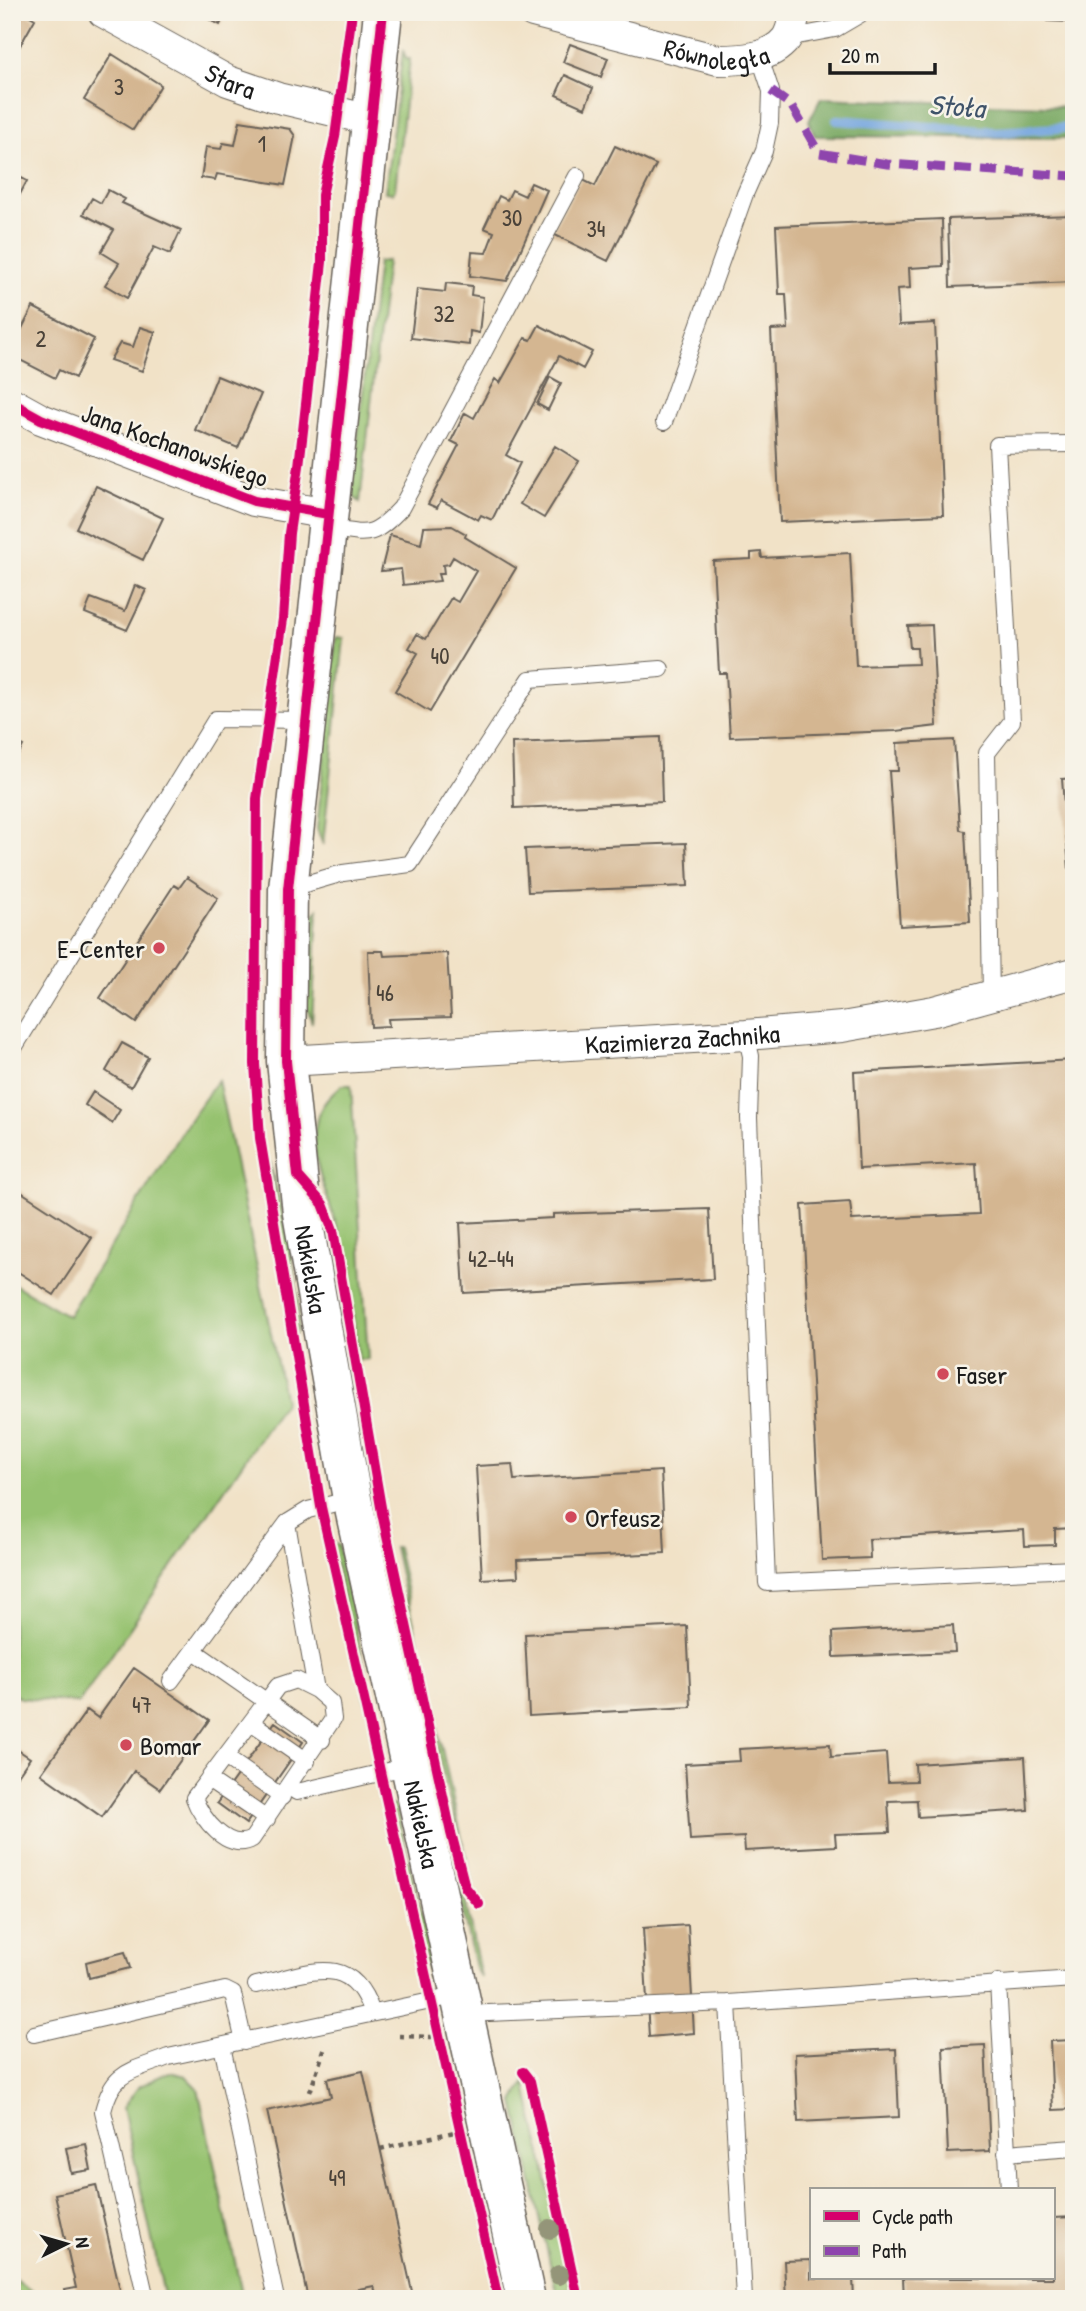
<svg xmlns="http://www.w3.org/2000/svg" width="1086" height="2311" font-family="'Patrick Hand',sans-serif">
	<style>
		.green { fill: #96c270; stroke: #596f46; stroke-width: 2 }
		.forest { fill: #78a862; stroke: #4a623f; stroke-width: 2 }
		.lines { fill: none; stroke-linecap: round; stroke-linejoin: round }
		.stream { stroke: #73a5de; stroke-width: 10 }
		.building { fill: #d4b691 }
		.service-casing { stroke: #676158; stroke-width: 18 }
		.minor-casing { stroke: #676158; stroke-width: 32 }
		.tertiary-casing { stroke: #676158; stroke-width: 41 }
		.path { stroke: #676158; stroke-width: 4.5; stroke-dasharray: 5 5; stroke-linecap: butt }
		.service { stroke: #fff; stroke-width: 16 }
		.minor { stroke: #fff; stroke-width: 30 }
		.tertiary { stroke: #fff; stroke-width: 38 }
		.quiet { stroke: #8e44ad; stroke-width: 9; stroke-dasharray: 18 9; stroke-linecap: butt }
		.cycleway-casing { stroke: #f7f3e8; stroke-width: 15 }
		.cycleway { stroke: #d6006c; stroke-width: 10 }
		.tree { fill: #949579 }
		.poi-dot { fill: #d1495b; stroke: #f7f3e8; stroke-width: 2.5 }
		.labels { text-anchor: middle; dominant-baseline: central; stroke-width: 5; stroke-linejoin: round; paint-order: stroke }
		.number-label { font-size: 23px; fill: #4a4239 }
		.street-label { font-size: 26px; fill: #1c1c1c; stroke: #f7f3e8 }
		.poi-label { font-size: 26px; fill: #1c1c1c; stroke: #f7f3e8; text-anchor: start }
		.water-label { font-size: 28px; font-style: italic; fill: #3f536a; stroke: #f7f3e8 }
	</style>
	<rect width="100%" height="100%" fill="#f7f3e8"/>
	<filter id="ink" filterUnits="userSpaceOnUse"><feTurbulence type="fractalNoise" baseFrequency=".0143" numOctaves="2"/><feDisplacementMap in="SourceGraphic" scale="14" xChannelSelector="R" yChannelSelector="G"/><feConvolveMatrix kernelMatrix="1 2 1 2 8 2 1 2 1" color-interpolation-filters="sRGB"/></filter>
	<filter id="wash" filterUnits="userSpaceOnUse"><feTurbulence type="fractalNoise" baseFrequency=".00686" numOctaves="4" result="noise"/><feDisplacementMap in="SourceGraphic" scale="28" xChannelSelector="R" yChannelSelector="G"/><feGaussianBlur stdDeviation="1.57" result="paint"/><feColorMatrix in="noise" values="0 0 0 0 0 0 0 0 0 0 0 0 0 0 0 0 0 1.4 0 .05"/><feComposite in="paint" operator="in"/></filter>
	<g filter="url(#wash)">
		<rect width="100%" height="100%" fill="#f1e2c7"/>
		<path class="green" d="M403,50L406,59H410L395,190L393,193L385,192Z
			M387,261L360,502L351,495L378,262Z
			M336,637L344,638L323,845L317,829Z
			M318,909L312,1023L307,1007L310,919Z
			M218,1080L285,1401L79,1703L20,1698L12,1693V1283L68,1316L182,1131Z
			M342,1085H351L368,1359L359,1360C353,1320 348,1279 340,1239C332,1201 306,1158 317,1119C321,1104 331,1095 342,1085Z
			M270,1162C276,1189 312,1321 293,1337Z
			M331,1236L360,1420L329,1237Z
			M331,1543L338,1545L382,1750L378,1754Z
			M394,1547H397L472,1884L444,1778Z
			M386,1559L455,1867L463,1889L481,1978L475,1968Z
			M389,1805L396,1806L431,1958L428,1971Z
			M169,2072L186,2076L198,2088L243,2299H165L123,2108L139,2086Z
			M525,2082L574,2299H558L514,2102Z
			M12,2278L44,2299H12Z"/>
		<path class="forest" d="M821,98L1074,107V138L815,136L809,121Z"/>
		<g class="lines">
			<path class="stream" d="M837,120L997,132L1074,127"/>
		</g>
		<g id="blocks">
			<path class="building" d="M12,12H23L35,19L12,60Z
				M195,12H226L220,25Z
				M1047,12H1074V22L1047,21Z
				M570,44L608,58L601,77L563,62Z
				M112,54L161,85L133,130L84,100Z
				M565,75L593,88L585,108L556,95Z
				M240,121L290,129L295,136L285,185L217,174L215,180L201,178L206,147L221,149L223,143L235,145Z
				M615,146L656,165L608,261L551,233L581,179L595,186Z
				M12,173L27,181L19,196L12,192Z
				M531,183L547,190L507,281L470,276L472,252L486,253L494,232L484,228L499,196L507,200L512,190L525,196Z
				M108,190L125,199L122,203L181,230L170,254L154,247L127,298L105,285L119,263L101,252L114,230L83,214L92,198L101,203Z
				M12,198L19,202L12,214Z
				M1074,215V282L950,287L948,219Z
				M942,219L943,266L909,268L910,288L897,289L899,325L935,323L943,515L780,522L771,330L788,329L786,294H779L776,226Z
				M446,283L472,286L471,295L483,297L479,333L470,331L469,345L411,338L417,289L445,292Z
				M33,307L94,339L75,378L59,370L55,378L12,356V348Z
				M539,325L592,352L583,369L559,356L506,455L520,463L492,520L481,515L478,520L441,500L437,508L428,504L459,445L451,441L465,413L474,418L495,379L500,383L525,338L531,340Z
				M140,327L155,332L142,371L110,360L120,343L133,347Z
				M217,376L261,394L238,448L195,430Z
				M550,377L561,383L548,410L537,404Z
				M555,446L579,461L544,518L520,504Z
				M96,486L163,518L143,560L76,528Z
				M452,526L466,534L465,537L516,568L430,712L395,691L418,653L409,648L417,634L426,639L451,598L458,602L476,571L453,557L449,564L443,565L444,574H438L440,581L403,585L401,569L381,571L390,535L421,544L424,527Z
				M761,552L762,558L850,553L856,666L918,664L917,648H910L908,626L932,625L937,726L896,731L730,737L726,673H719L713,561L751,559V553Z
				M135,585L146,590L127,630L85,613L91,598L125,611Z
				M660,737L662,802L514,808L512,743Z
				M12,740L23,746L16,759L12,758Z
				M954,740L960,830L965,831L970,922L900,926L889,771H898L897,743Z
				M1074,778V908H1072L1062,779Z
				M686,843L688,886L528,892L525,849Z
				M187,877L218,898L136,1023L100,998L174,885L179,888Z
				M368,951H383L384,956L447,953L451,1017L388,1019L389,1026L371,1027Z
				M122,1043L148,1057L131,1087L106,1071Z
				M1074,1060V1528L1055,1529V1545L1025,1546L1024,1530L869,1539L870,1558L822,1560L802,1205L850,1202L852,1220L979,1214L976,1163L859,1169L854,1072Z
				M93,1092L120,1110L112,1123L85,1105Z
				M12,1186L92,1238L54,1295L12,1268Z
				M709,1209L713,1279L464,1293L460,1223L553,1218V1214Z
				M512,1464L514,1480L661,1471L665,1553L517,1560L518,1577L482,1579L476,1466Z
				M953,1625L955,1652L834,1657L833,1632Z
				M687,1626L691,1707L529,1716L525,1634Z
				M134,1668L209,1720L160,1789L134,1771L102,1817L41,1774L87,1710L98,1718Z
				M275,1722L303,1742L246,1824L217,1803Z
				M830,1744L831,1757L886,1753L888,1782L916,1781L915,1764L1025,1757L1028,1810L918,1817L917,1800L888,1801L890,1832L835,1834L836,1846L745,1851L744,1837L690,1840L685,1764L740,1761L739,1749Z
				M12,1746L30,1758L12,1784Z
				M688,1925L694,2033L649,2037L643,1928Z
				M125,1952L130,1968L89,1978L86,1962Z
				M1074,2040V2109L1053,2110L1050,2041Z
				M985,2045L990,2151L948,2153L943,2047Z
				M896,2049L899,2117L798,2122L795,2054Z
				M363,2071L413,2296L377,2299L374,2286L308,2299L267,2111L331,2097L327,2079Z
				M86,2144L91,2170L71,2173L66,2148Z
				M96,2185L121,2294L100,2299H67L65,2290L76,2288L55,2194Z
				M1074,2217V2299H904L903,2278H1053V2218Z
				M811,2260V2278H853L854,2299H786L784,2261Z"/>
		</g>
	</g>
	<g filter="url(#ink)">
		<use href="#blocks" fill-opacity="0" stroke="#676158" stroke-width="2"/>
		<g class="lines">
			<g class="service-casing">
				<path id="service" d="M787,38L835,29L864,12
					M664,422L745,194L764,151L770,123L771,91L759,55
					M327,528C367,534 371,540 401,508L577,176
					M288,889L343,873L410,864L530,679L661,669
					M991,996L987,753L1012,721L997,445L1074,444
					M746,1035L751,1056L749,1118L767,1583L1074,1569
					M12,1051L216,719L306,720
					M287,1523L316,1690L331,1703L333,1719L252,1839C228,1853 201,1818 194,1798L278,1686L296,1680L316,1690
					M194,1651L322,1740
					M171,1681L287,1523L308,1510L352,1499
					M251,1722L307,1761
					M225,1757L282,1797
					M208,1779L267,1819
					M289,1787L297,1792L410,1766
					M998,1982L1009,2190
					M256,1985C308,1974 351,1949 372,2013
					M728,2003L744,2299
					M465,2014L728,2003L1074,1979
					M34,2034L225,1990L233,1994L244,2042
					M222,2046L276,2299
					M1006,2153L1074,2148
					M146,2299L103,2111C113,2070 131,2072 168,2057L459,1995"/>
			</g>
			<g class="minor-casing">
				<g id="minor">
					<path id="s1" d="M103,12L228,81L278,98L371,120"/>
					<path id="s2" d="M533,12L718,60C740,60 770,59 786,39C791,32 793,20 796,12"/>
					<path d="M12,403L41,419L254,501L328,514"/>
					<path id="s3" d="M286,1061L746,1035L842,1027L934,1011L1074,973"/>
				</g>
			</g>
			<g class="tertiary-casing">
				<g id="tertiary">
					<path id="s4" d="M383,12L288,889L286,1061L302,1213L352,1499L526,2299"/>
				</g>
			</g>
			<path class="path" d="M399,2036L432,2037
				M310,2092L324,2050
				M380,2149L454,2132"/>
			<use href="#service" class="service"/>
			<use href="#minor" class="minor"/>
			<use href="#tertiary" class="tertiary"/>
			<path class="quiet" d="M771,91L791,105L819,153L887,164L1074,176"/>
			<g class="cycleway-casing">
				<path id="cycleway" d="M352,12L335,137L322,195V262L299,466L289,533L283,619L257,799L255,1064L260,1138L321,1507L498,2299
					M383,12L288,889L286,1061L298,1176L323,1204L333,1230L382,1513L451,1833L465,1887L479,1904
					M12,403L41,419L254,501L328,514
					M523,2072L530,2081L578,2299"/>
			</g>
			<use href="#cycleway" class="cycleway"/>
		</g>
		<g class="tree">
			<circle cx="550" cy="2229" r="10"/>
			<circle cx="559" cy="2275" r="10"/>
		</g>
	</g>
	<g class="poi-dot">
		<circle cx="159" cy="948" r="7"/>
		<circle cx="943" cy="1374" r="7"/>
		<circle cx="571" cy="1517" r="7"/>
		<circle cx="126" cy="1745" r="7"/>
	</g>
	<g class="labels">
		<g class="number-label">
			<text x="119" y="86">3</text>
			<text x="262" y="143">1</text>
			<text x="512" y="217">30</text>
			<text x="596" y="228">34</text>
			<text x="444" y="313">32</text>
			<text x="41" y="338">2</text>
			<text x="440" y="655">40</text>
			<text x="385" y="992">46</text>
			<text x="491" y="1258">42-44</text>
			<text x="142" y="1704">47</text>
			<text x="337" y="2177">49</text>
		</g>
		<g class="street-label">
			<text stroke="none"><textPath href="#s2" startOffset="189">Równoległa</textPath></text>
			<text stroke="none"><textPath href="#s1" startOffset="145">Stara</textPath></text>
			<text transform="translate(175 445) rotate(20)">Jana Kochanowskiego</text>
			<text stroke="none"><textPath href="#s3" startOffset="397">Kazimierza Zachnika</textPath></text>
			<text stroke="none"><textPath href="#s4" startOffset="1264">Nakielska</textPath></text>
			<text stroke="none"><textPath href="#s4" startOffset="1830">Nakielska</textPath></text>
		</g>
		<g class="poi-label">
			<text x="145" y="948" text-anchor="end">E-Center</text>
			<text x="957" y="1374">Faser</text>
			<text x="585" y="1517">Orfeusz</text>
			<text x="140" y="1745">Bomar</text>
		</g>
		<g class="water-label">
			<text transform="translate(957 106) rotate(4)">Stoła</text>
		</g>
	</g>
	<rect width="1086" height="2311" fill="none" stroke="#f7f3e8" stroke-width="42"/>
	<rect x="810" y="2188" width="245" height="91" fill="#f7f3e8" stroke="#9f9d96" stroke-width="2"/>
	<rect x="824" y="2211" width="35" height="10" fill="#d6006c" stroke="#9f9d96" stroke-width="2"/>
	<text x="872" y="2224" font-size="21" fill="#1c1c1c">Cycle path</text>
	<rect x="824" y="2246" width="35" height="10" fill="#8e44ad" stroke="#9f9d96" stroke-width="2"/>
	<text x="872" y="2258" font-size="21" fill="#1c1c1c">Path</text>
	<g transform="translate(66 2244) rotate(85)" stroke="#f7f3e8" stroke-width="5" paint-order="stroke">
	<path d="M0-5L12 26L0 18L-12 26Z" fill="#1c1c1c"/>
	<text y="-10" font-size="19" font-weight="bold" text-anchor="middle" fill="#1c1c1c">N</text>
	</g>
	<path d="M830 63v10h105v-10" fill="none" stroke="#1c1c1c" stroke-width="3.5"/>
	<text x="841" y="63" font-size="21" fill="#1c1c1c" stroke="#f7f3e8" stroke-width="5" paint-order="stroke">20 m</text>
</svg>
